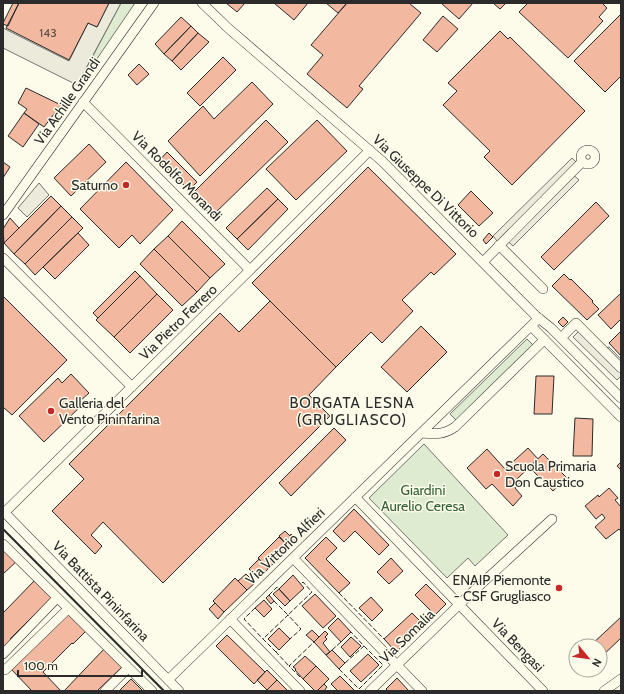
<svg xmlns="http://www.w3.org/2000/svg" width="624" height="694" font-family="Cabin,sans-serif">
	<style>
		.green { fill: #deebd1; stroke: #74746e }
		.parking { fill: #eceadb; stroke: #74746e }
		.building { fill: #f2b8a0; stroke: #2b2b2b }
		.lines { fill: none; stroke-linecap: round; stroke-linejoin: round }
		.minor-casing { stroke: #2b2b2b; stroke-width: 10 }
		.minor { stroke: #fdfbea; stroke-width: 9 }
		.fence { stroke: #2b2b2b; stroke-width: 1; stroke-dasharray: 5 2; stroke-linecap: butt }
		.wall { stroke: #2b2b2b; stroke-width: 2 }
		.poi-dot { fill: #c62828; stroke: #fdfbea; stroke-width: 1.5 }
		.labels { text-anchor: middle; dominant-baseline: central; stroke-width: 3; stroke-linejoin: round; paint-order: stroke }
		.number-label { font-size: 12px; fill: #5d4e48 }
		.street-label { font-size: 14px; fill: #2b2b2b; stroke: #fdfbea }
		.poi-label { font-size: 14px; fill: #2b2b2b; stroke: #fdfbea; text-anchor: end }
		.park-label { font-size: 14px; fill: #34623c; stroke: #fdfbea }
		.neighbourhood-label { font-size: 15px; letter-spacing: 1px; fill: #2b2b2b; stroke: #fdfbea }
	</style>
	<rect width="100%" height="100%" fill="#fdfbea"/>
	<path class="green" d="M121,3H135L90,69L87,67Z
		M527,339L534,346L457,421L450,414Z
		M424,444L508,535L475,566L468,558L447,578L369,498Z"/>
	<path class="parking" d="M109,3H121L77,85L3,48V28L69,61L88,23L97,27Z
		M572,158L577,163L569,171L579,180L513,246L503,237L498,242L493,236Z
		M39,183L49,195L27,217L18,208Z
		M584,326L606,348L609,347L621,359V376L617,380L573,337Z"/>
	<path class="building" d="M13,3H19L8,26L3,24V23Z
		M19,3H109L97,27L88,23L69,60L6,28Z
		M226,3H245L237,12Z
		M274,3H308L294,20Z
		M326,3H347L338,13Z
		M347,3H409L421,13L359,86L363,89L347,108L307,74L323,55L311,45Z
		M441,3H473L459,19Z
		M493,3H506L500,9Z
		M528,3H602L607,8L599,17L603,21L568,58L519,12Z
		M621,14V76L605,92L574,61Z
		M443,16L458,29L437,52L423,40Z
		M181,17L191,26L164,54L155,44Z
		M191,26L198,33L172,61L164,54Z
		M500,31L508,39L510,37L585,111L512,185L484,157L490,151L443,105L457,91L448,83Z
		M198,33L209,42L181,70L172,61Z
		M223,57L236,70L200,106L187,93Z
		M139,64L149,74L137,85L128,75Z
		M252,82L273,104L200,176L168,141L203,106L214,119Z
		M26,88L61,105L44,127L24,113L27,109L18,103Z
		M24,113L39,124L23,147L8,136Z
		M266,120L288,142L212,216L191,195Z
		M317,120L347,151L296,200L266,169Z
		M89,144L106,162L71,196L54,178Z
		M167,152L197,182L189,190L159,161Z
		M3,162L10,167L3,178Z
		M126,162L173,210L140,244L132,235L119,248L80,209Z
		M368,167L456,254L434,275L431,272L402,300L413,311L382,343L371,332L336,367L252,283Z
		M267,188L278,199L237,239L226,228Z
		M471,191L493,213L479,226L458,205Z
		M51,196L61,206L14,254L4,243Z
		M278,199L288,209L248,250L237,239Z
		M596,202L609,216L554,270L541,257Z
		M61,206L72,217L25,264L14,254Z
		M72,217L83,228L35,275L25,264Z
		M10,218L19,228L4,243L3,229Z
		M182,221L225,264L210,278L168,236Z
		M78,233L89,245L55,279L43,267Z
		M489,233L493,237L486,244L483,240Z
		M168,236L210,278L197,292L154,249Z
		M154,249L197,292L182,306L140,264Z
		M135,271L140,276L98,318L93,313Z
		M564,274L570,280L571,279L593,301L592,302L599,309L587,320L552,286Z
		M140,276L157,294L114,337L96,320Z
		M621,293V319L611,329L598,315Z
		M157,294L173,310L130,353L114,337Z
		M3,296L67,360L12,415L3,407Z
		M270,301L336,367L309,395L330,416L163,583L103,522L91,535L102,546L95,554L52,511L84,479L69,464L220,313L239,332Z
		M563,317L568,322L563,327L558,322Z
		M421,326L447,352L407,392L381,367Z
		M620,332L621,333V356L609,343Z
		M71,374L89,393L79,402L82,405L44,442L19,416L58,378L62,383Z
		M536,376H554L552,414H534Z
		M575,418L593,419L592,456H573Z
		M334,428L346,440L291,496L279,483Z
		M528,448L538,459L517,479L520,483L515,488L522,496L513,506L492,484L486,489L467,468L487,449L505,469Z
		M543,454L567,478L553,491L529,467Z
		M621,462V470L617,466Z
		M609,488L618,498L615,500L621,507V529L619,530V529L606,539L595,527L605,518L602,514L596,519L585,506L598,495L599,497Z
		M354,509L389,545L379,555L355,531L344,542L333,531Z
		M285,531L290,536L291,534L297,540L289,547L279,536Z
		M279,537L289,547L268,569L258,558Z
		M326,537L337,548L326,559L350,583L339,593L305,558Z
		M3,546L18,560L3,574Z
		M391,558L403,571L389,584L377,572Z
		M259,559L268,569L260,577L256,574L255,575L249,569Z
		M246,574L255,583L247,590L238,581Z
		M293,575L304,588L290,601L279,589Z
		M235,578L247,590L224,612L213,601Z
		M36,579L54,597L40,611L39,610L10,639L11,640L3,648V613Z
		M426,584L446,604L435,615L415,595Z
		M279,589L290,601L285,606L273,594Z
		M315,594L336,616L323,628L302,606Z
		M269,595L274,601L271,604L266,598Z
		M371,597L383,610L372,621L359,608Z
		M264,600L272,609L264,617L255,608Z
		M215,603L224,612L218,619L209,609Z
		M69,612L87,630L73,644L72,643L43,672L61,691H32L11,669Z
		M412,613L425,626L396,652L384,639Z
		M621,617V638L600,658V646H590Z
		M338,618L351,632L341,642L328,628Z
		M279,628L290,639L279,650L268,639Z
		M312,630L319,637L314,642L306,635Z
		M325,631L328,634L325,637L327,639L323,643L330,652L326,655L314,642Z
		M227,635L265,672L254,684L216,646Z
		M351,637L361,646L350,657L341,647Z
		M105,648L123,666L97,691H64Z
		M332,650L345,663L339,669L326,655Z
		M368,654L379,665L361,682L350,671Z
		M305,656L316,666L303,679L295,670L296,669L293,667Z
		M316,666L329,679L317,691H315L303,679Z
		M267,670L277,680L267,690L257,680Z
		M340,676L354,690L353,691H338L331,684Z
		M397,678L409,691H388L386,689Z
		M131,679L143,691H119Z
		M277,680L287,690L286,691H268L267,690Z
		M324,684L327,687L324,691H317Z"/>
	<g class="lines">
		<g class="minor-casing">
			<path id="minor" d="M202,3L228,28L382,161L536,316L551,328L621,398
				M83,102L250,270
				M581 157a7 7 0 1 1 14 0a7 7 0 1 1-14 0Z
				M3,215L154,3
				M499,245L543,289
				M3,258L132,387
				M483,262L582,162
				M531,326L621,417
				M561,338L576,323L621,368
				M421,433C436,434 443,435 455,427L544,340
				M355,497L543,691
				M3,511L179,691
				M4,513L250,270L370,150
				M3,544L152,691
				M293,558L422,691
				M230,619L300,691
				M3,654L57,598
				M5,670L68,609
				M168,680L539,318
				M105,691L128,668
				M370,691L467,597L552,519
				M604,691L621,679"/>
		</g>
		<use href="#minor" class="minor"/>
		<path class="fence" d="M339,593L384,639
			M269,595L277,587L279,589
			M274,601L288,615L312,592L303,582L301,584
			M255,608L244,619L263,639
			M332,650L341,642
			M276,652L263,639L288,615L301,629L290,639
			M277,652H276L289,666
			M345,663L364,646L351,632
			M339,669L359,689L383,665L364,646
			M300,677L289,666L314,642"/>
		<path class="wall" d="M3,529L164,691"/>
	</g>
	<g class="poi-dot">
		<circle cx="126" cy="185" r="4"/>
		<circle cx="51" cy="411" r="4"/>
		<circle cx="497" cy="474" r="4"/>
		<circle cx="559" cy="588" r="4"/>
	</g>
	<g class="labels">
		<g class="number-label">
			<text x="48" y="32">143</text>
		</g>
		<g class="street-label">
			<text transform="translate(67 101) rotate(-55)">Via Achille Grandi</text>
			<text transform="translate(177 176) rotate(45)">Via Rodolfo Morandi</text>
			<text transform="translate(426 186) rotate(44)">Via Giuseppe Di Vittorio</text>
			<text transform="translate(178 322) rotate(-44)">Via Pietro Ferrero</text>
			<text transform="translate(285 546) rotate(-44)">Via Vittorio Alfieri</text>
			<text transform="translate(101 591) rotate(46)">Via Battista Pininfarina</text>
			<text transform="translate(407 636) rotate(-44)">Via Somalia</text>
			<text transform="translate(518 645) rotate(46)">Via Bengasi</text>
		</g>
		<g class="poi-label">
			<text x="118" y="185">Saturno</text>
			<text x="59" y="403" text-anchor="start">Galleria del<tspan x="59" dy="16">Vento Pininfarina</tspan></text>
			<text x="505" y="466" text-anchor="start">Scuola Primaria<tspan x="505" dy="16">Don Caustico</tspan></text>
			<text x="551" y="580">ENAIP Piemonte<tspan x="551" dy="16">- CSF Grugliasco</tspan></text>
		</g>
		<g class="park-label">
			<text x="423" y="490">Giardini<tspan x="423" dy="16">Aurelio Ceresa</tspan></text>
		</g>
		<g class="neighbourhood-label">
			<text x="352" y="403">BORGATA LESNA<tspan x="352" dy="17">(GRUGLIASCO)</tspan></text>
		</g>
	</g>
	<rect width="624" height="694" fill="none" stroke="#2b2b2b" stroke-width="8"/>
	<g transform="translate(588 658) rotate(119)"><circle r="19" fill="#fdfbea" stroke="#a9a89e"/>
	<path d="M0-3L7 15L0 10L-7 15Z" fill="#c62828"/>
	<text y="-6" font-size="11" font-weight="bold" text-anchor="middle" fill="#2b2b2b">N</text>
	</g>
	<path d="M18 670v6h124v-6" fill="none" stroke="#2b2b2b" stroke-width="2"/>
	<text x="24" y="670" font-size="12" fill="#2b2b2b" stroke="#fdfbea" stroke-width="3" paint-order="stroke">100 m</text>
</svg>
